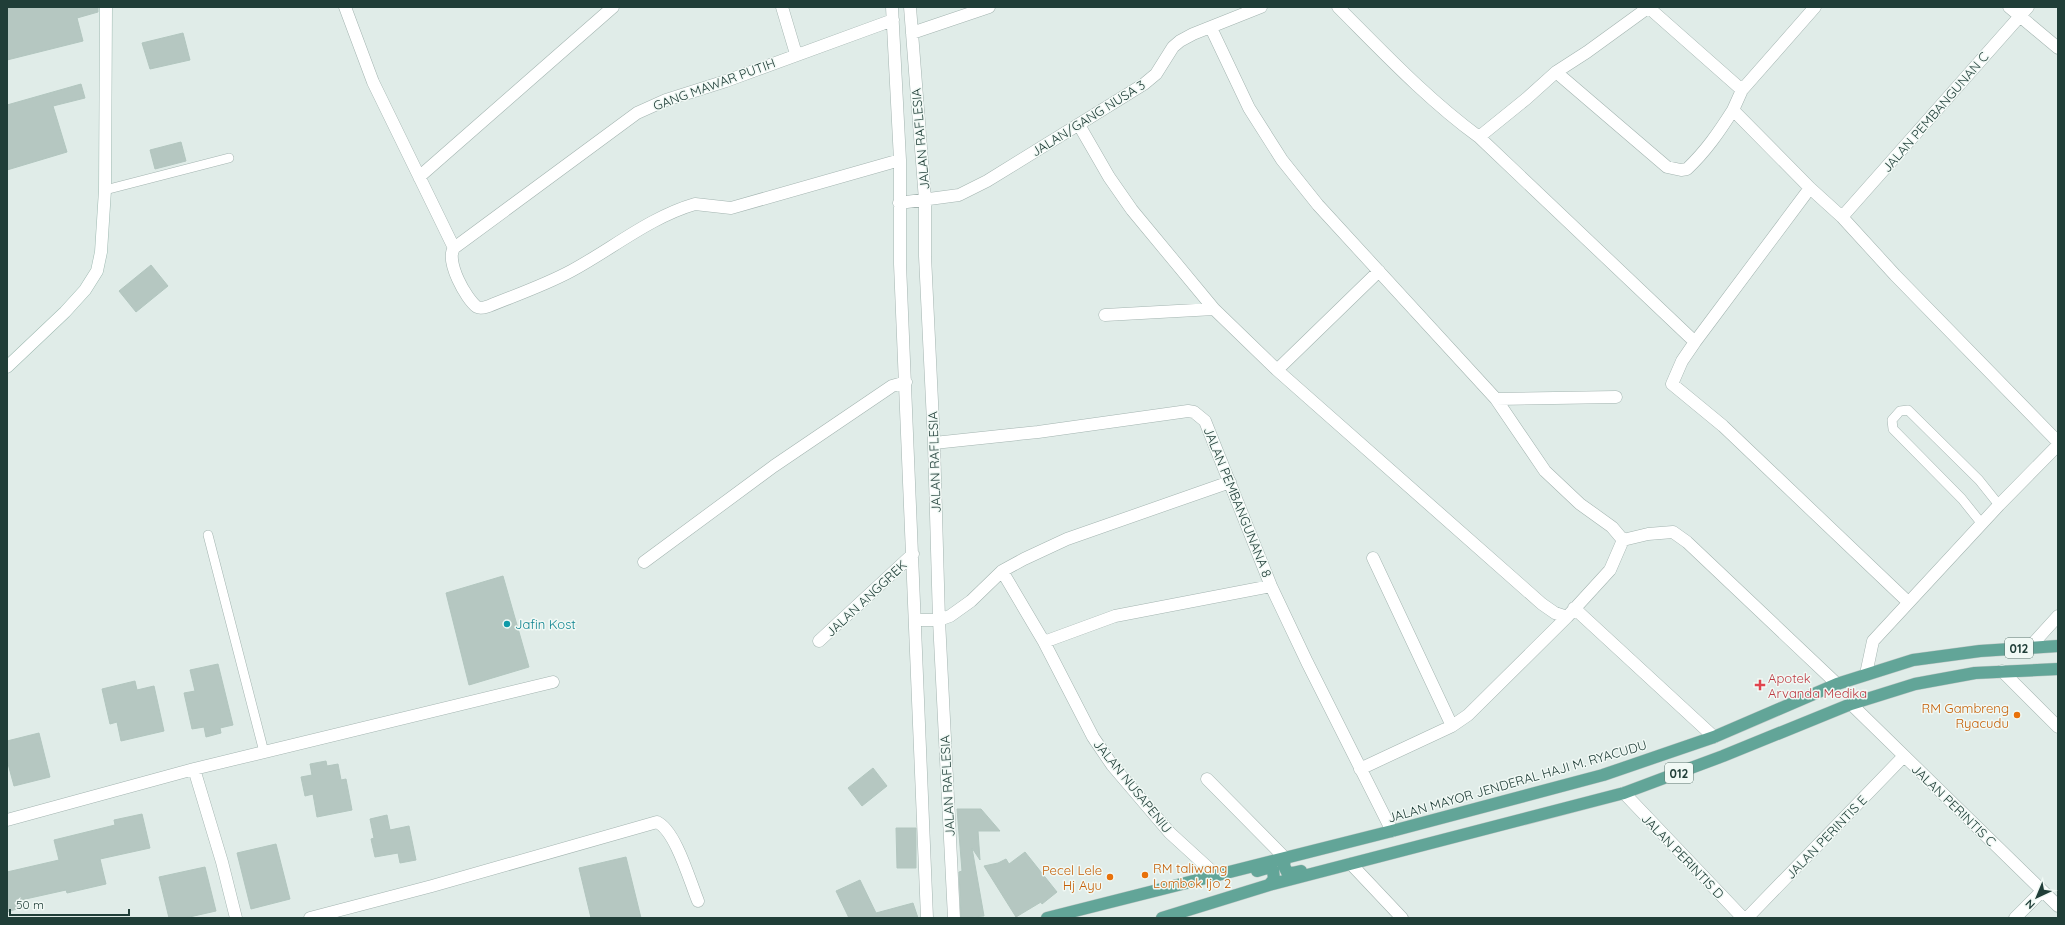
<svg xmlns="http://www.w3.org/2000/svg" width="2065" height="925" font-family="Quicksand,sans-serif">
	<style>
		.building { fill: #b5c7c1; stroke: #b2c6bf }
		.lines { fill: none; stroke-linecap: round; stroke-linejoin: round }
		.lane-casing { stroke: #a3b4b0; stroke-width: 10 }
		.street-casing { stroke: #a3b4b0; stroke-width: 13 }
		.secondary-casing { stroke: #9eb9b1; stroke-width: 13 }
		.primary-casing { stroke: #c1c9c7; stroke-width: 13 }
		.lane { stroke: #fff; stroke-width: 9 }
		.street { stroke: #fff; stroke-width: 12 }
		.secondary { stroke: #fff; stroke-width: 12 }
		.primary { stroke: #62a598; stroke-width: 12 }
		.culture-dot { fill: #0f9aa8; stroke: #f1f9f5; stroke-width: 1.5 }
		.health-dot { fill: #e0444e; stroke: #f1f9f5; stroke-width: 1.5 }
		.food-dot { fill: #e8710a; stroke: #f1f9f5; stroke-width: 1.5 }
		.labels { text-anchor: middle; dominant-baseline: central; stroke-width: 3; stroke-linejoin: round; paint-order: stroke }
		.shield { fill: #f1f9f5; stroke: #5f7671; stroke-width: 1 }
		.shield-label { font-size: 12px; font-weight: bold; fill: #203e38 }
		.street-label { font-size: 13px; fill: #203e38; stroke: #f1f9f5 }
		.culture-label { font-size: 13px; fill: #0d838f; stroke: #f1f9f5; text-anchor: start }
		.health-label { font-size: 13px; fill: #be3a42; stroke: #f1f9f5; text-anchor: start }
		.food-label { font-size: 13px; fill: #c56008; stroke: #f1f9f5; text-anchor: end }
	</style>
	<rect width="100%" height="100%" fill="#e0ece8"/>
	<path class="building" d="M7,7H98V12L77,18L83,41L7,60Z
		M183,33L190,60L150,69L142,43Z
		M81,84L85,98L53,106L67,152L7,170V105Z
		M181,142L186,161L155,169L150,150Z
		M151,265L168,286L136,312L119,291Z
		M503,576L529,667L469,685L446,593Z
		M218,664L233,725L220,728L221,733L206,737L204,727L192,729L184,693L195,691L190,670Z
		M135,681L137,690L154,686L164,731L121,741L117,722L110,724L102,689Z
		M39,733L50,777L14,786L7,760V741Z
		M326,761L327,766L338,764L341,780L346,779L352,810L317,817L313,794L305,796L301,777L312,775L310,764Z
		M873,768L887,786L862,806L848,788Z
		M957,809H981L1000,831H978L980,860L972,848L984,916L961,918L959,872L962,871Z
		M142,814L150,848L100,859L106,884L67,893L66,890L21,900L23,907L7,912V872L59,860L54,840L115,825L114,820Z
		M387,815L390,830L409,826L416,860L400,863L398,853L375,857L371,839L374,838L370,819Z
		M896,828H916V868H897Z
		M276,844L290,899L251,909L237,853Z
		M1025,852L1057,892L1042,904L1041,902L1016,917L984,866L998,863L1006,859L1009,864Z
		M626,857L641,918H591L579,868Z
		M205,867L216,911L185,918H169L159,877Z
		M860,880L876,913L913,903L918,918H849L836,891Z"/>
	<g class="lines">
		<g class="lane-casing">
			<path id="lane" d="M105,190L229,158
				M1982,524L1962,499L1893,429L1892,420L1900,411L1908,410L1979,480L1999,505
				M208,535L264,752"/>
		</g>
		<g class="street-casing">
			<path id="street" d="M345,7L373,82L454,248C445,261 466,299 477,307C481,309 485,307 489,306C516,295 545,285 571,271C612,249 650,217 695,204L731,208L900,160
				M782,7L796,54
				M892,7L900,160V264L927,918
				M910,7L925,200V256L934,443L939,620L954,918
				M1338,7C1383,52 1427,99 1479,137
				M1648,7L1742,90L1733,110L1810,188L1842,217L1895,275L2058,442
				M1649,7L1587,52L1556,72L1526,99L1479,137L1695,342
				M2009,7L2058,48
				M1211,28L1249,108L1282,160L1318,205L1496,399L1545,471L1580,504L1612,527L1623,540L1648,534L1673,532L1687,542L1837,684
				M912,33L989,7
				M1556,72L1667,167L1681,170L1687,169C1706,151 1719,132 1733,110
				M1742,90L1815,7
				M1079,125L1109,177L1132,210L1214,309L1277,370L1542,604L1555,613L1567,617
				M419,177L613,7
				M1810,188L1695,342L1682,361L1672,384L1723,426L1908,602
				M899,203L959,195L987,181L1144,84L1156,74L1173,47L1180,41L1193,34L1261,7
				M1842,217L2028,7
				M454,248L637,113L666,100L726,81L893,20
				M1105,315L1214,309
				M1277,370L1379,271
				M1496,399L1616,397
				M934,443L1038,432L1188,411L1194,412L1205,421L1271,586L1307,662L1392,831
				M1373,558L1452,726
				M644,562L774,466L892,386L906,382
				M1002,571L1044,642L1093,737L1112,765L1170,833L1216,875
				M1574,608L1714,737
				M915,620H939L950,616L971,601L1002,571L1024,559L1067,539L1230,482
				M819,641L913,554
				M1044,642L1115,616L1271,586
				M2030,647L2058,616
				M2002,671L2058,727
				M1866,674L1873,641L1999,505L2058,445
				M1851,704L2058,906
				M194,769L222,862L236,918
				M1360,769L1452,726L1468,715L1567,617L1610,570L1623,540
				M1207,779L1285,858
				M1624,793L1743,918
				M7,820L194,769L553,682
				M1351,864L1402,918
				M310,918L432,886L657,822C676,831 690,882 698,901
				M1747,918L1904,756
				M2015,918L2042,891"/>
		</g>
		<g class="secondary-casing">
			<path id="secondary" d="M7,367L65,312L85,290L97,271L101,252L105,190L106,7"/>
		</g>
		<g class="primary-casing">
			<path id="primary" d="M1285,858L1284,866L1287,872L1292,873L1301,871
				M1257,871L1267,868L1273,870L1274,879L1269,885
				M1047,918L1392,831L1603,775L1714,737L1837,684L1913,660L1980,651L2058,646
				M1162,918L1269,885L1624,793L1723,756L1851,704L1915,684L1975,673L2058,669"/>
		</g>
		<use href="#lane" class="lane"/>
		<use href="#street" class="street"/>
		<use href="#secondary" class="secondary"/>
		<use href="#primary" class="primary"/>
	</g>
	<circle class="culture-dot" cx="507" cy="624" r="4"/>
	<path class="health-dot" d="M1758 679h4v4h4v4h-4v4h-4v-4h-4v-4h4z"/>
	<g class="food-dot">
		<circle cx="2017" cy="715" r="4"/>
		<circle cx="1145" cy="875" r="4"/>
		<circle cx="1110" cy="877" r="4"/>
	</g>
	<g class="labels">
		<g class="shield">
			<rect x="2005" y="638" width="28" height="20" rx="3"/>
			<rect x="1665" y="763" width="28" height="20" rx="3"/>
		</g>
		<g class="shield-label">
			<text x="2019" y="648">012</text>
			<text x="1679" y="773">012</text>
		</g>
		<g class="street-label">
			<text transform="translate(714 84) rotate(-20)">GANG MAWAR PUTIH</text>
			<text transform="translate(1935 112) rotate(-49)">JALAN PEMBANGUNAN C</text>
			<text transform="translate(1088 118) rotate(-32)">JALAN/GANG NUSA 3</text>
			<text transform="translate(920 139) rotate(-95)">JALAN RAFLESIA</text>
			<text transform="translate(934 462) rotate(-92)">JALAN RAFLESIA</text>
			<text transform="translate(1238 502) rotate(68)">JALAN PEMBANGUNANA 8</text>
			<text transform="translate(866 598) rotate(-43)">JALAN ANGGREK</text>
			<text transform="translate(1517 781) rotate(-16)">JALAN MAYOR JENDERAL HAJI M. RYACUDU</text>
			<text transform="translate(947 786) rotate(-93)">JALAN RAFLESIA</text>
			<text transform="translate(1133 786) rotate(51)">JALAN NUSAPENIU</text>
			<text transform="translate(1954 805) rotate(44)">JALAN PERINTIS C</text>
			<text transform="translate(1826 837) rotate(-46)">JALAN PERINTIS E</text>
			<text transform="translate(1683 856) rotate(46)">JALAN PERINTIS D</text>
		</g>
		<g class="culture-label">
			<text x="515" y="624">Jafin Kost</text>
		</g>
		<g class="health-label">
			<text x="1768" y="678">Apotek<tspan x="1768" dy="15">Arvanda Medika</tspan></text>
		</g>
		<g class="food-label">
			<text x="2009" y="708">RM Gambreng<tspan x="2009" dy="15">Ryacudu</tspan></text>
			<text x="1153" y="868" text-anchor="start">RM taliwang<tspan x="1153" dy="15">Lombok Ijo 2</tspan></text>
			<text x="1102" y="870">Pecel Lele<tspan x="1102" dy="15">Hj Ayu</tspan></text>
		</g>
	</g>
	<rect width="2065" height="925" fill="none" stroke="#203e38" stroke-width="16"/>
	<g transform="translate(2037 897) rotate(224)" stroke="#f1f9f5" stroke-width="3" paint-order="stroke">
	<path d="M0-3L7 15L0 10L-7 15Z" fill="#203e38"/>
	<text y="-6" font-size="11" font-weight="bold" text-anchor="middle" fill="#203e38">N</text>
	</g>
	<path d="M10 909v6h119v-6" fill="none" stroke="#203e38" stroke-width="2"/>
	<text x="16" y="909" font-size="12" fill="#203e38" stroke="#f1f9f5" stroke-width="3" paint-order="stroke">50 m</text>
</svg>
